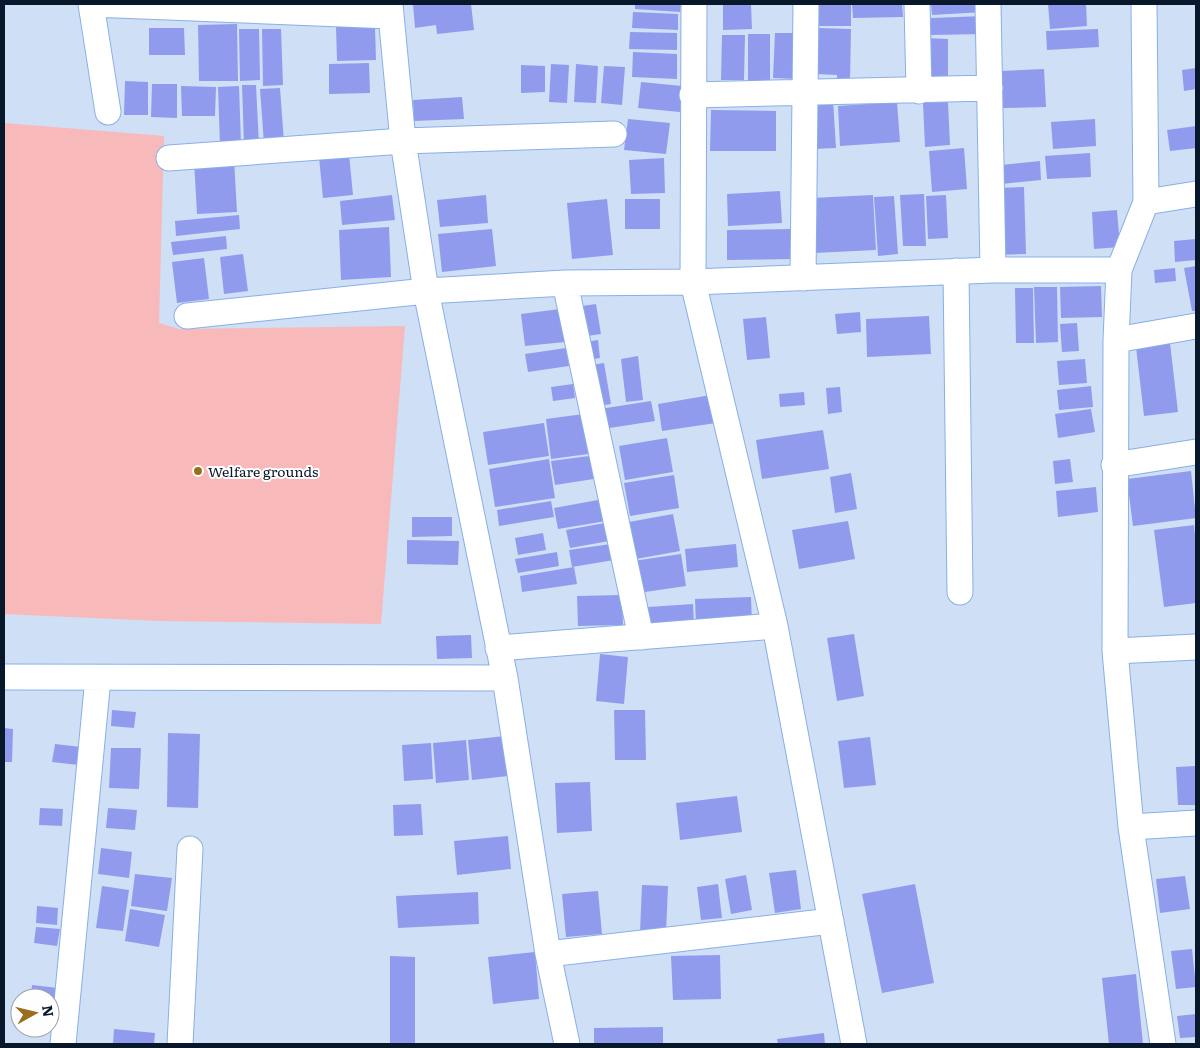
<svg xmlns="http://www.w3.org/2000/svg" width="1200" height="1048" font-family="Literata,serif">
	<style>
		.green { fill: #f7b9ba }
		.building { fill: #919bee }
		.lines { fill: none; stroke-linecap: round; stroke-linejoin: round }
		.minor-casing { stroke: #89afe6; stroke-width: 27 }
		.minor { stroke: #fff; stroke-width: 25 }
		.poi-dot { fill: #9a6e1d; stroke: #fefefe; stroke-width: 2 }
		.labels { text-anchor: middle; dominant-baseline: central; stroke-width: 4; stroke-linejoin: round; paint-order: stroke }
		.poi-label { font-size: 14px; fill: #09172b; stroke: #fefefe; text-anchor: start }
	</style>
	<rect width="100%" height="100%" fill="#cfdff6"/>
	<path class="green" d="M4,123L164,136L159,323L179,329L405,326L381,624L159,621L4,614Z"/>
	<path class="building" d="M413,4H471L474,30L437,34L436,25L415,28Z
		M635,4H681L680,12L635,9Z
		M723,4H751L752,29L723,30Z
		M814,4H851V26H814Z
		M852,4H902L903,17L853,18Z
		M931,4H983L984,12L932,15Z
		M1048,4H1086L1087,26L1050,29Z
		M633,12L678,14V30L632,28Z
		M984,16V34L931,35V18Z
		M237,24L238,81H199L198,25Z
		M375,26L376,60L337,61L336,27Z
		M149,28H184L185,55H149Z
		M817,28L851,29L850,81H837V75L816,74Z
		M239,29H259L260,80L240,81Z
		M262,29H281L283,85L263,86Z
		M1098,29L1099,47L1047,50L1046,31Z
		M630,32L677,33V50L629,49Z
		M775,33H799L797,79L773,78Z
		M748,34H770V82H748Z
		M722,35H745L744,80H721Z
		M924,38L948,39V78L924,77Z
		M633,52L677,54V79L632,77Z
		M369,63L370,93L329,94V64Z
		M551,64L569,65L567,103L549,102Z
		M576,64L598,66L596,103L574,102Z
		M521,65L545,66V92L521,93Z
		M604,66L625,67L622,105L601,103Z
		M1196,68V89L1184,91L1182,70Z
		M1044,69L1046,107L1003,108L1001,71Z
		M125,81L148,82V115H124Z
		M641,82L682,86L680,112L638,108Z
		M152,84H177V118L151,117Z
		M242,85H256L259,145H244Z
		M181,86L216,87L215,116H182Z
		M239,86L241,145L220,146L218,87Z
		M280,88L284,142L264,144L260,89Z
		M462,97L464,119L414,121L413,100Z
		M833,100L836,148L812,149L809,102Z
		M897,102L900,142L840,146L838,106Z
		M948,102L950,145L925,147L923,103Z
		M711,110L776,111V151H710Z
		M628,119L670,123L666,154L624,150Z
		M1095,119L1096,146L1053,149L1051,122Z
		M1196,126V148L1170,151L1167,130Z
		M964,148L967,189L932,192L929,151Z
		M1090,153L1091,177L1047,179L1045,156Z
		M349,154L353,195L323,198L319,157Z
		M664,158L665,193L631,194L629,160Z
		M234,159L237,212L197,214L194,161Z
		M1040,161L1041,180L1002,184L1001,165Z
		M1024,187L1026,254L999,255L996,188Z
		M780,191L782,223L728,226L727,194Z
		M924,194L926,246H903L900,195Z
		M392,195L395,220L342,225L340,201Z
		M486,195L488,223L440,227L437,200Z
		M873,195L876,250L814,253L811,198Z
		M946,195L948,238L928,239L926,196Z
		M894,196L898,254L878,256L874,197Z
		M607,199L613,255L572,259L567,203Z
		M625,199H660V229H625Z
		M1117,210L1120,247L1094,249L1092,212Z
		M239,215L240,229L176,236L175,221Z
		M389,227L391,277L341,280L339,230Z
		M492,229L496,266L442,272L438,234Z
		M791,229V259L727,260V230Z
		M226,236L227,249L173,255L171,242Z
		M1196,239V260L1175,262L1174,241Z
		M243,254L248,291L224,294L220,257Z
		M204,258L209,299L177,303L172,262Z
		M1196,266V311H1192L1184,268Z
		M1175,268L1176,281L1155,283L1154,270Z
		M1101,286L1102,317L1061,318L1060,287Z
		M1034,287H1057L1058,342L1036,343Z
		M1015,288H1033L1034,343H1016Z
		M596,304L601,334L580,337L575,307Z
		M560,309L565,342L525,346L521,314Z
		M860,312L861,332L837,334L835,314Z
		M929,316L931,354L867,357L866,319Z
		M766,317L770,358L747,360L743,319Z
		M1077,323L1079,351L1062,352L1060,324Z
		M598,340L600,358L588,360L585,342Z
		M1170,343L1178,412L1144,416L1136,347Z
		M566,348L569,366L528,372L525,354Z
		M638,356L643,400L626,402L621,359Z
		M1085,359L1087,383L1059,385L1057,361Z
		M604,363L611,404L598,406L591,365Z
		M573,384L575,398L553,401L551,387Z
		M1091,386L1093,407L1059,410L1057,390Z
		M840,387L842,412L828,414L826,388Z
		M804,392L805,405L780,407L779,394Z
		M711,395L716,423L662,431L658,404Z
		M651,401L655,421L603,429L600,409Z
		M1091,409L1095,432L1058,438L1055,414Z
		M591,413L596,453L551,459L546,419Z
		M544,423L549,456L488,465L483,432Z
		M823,430L829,469L762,479L756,440Z
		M667,438L673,472L625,480L619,446Z
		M597,455L600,478L555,485L551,461Z
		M549,459L555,498L495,507L489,469Z
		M1070,459L1073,482L1055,484L1053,461Z
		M1191,471L1196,518L1133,526L1127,479Z
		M851,473L857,509L835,513L830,477Z
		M674,475L679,508L630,516L624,483Z
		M1096,487L1098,512L1058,517L1056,491Z
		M609,498L612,520L558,529L554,508Z
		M551,501L554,517L499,526L497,510Z
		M673,514L680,551L636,559L629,522Z
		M412,517H452V536L412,537Z
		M848,521L855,559L799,569L792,530Z
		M605,523L609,541L570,548L566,530Z
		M1194,525L1196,546V603L1164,607L1154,530Z
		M543,533L546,550L518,555L515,538Z
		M407,540L459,541L458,565L407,564Z
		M611,544L614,560L572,567L569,550Z
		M736,544L738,567L687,572L685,549Z
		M557,552L559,566L518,573L515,559Z
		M681,554L686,586L638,593L633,561Z
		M574,567L577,584L522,592L520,576Z
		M622,595L623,625L578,626L577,596Z
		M751,597L752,624L696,626L695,599Z
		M693,604L694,624L649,626L648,607Z
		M854,634L864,696L837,701L827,638Z
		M471,635L472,658L437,659L436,636Z
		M600,654L628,657L624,704L596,701Z
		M112,710L136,712L134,728L111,726Z
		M614,710H645L646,760H615Z
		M4,728L13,729L12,762H4Z
		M168,733L200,734L198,808L167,807Z
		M505,736L508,776L472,780L468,740Z
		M870,737L876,785L844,788L838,741Z
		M466,740L469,780L436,783L433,743Z
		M431,743L433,779L404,781L402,745Z
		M55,744L81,747L79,765L52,762Z
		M111,748H141L139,789L109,788Z
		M1196,766V805H1178L1176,767Z
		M590,782L592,831L557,833L555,783Z
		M737,796L742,832L680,840L676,803Z
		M421,804L423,835L394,836L393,805Z
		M40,808L63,809L62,826L39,825Z
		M108,808L137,810L135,830L106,828Z
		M508,836L511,869L457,875L454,841Z
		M101,848L132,852L129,878L98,874Z
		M796,870L801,909L775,913L769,873Z
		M135,874L172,878L167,911L131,906Z
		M746,875L752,910L731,914L725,879Z
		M1185,876L1190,909L1160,913L1156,879Z
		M718,884L722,918L701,920L697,887Z
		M915,884L934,983L882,993L862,894Z
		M642,885L668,886L666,933L640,932Z
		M102,886L129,890L123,931L96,928Z
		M598,891L602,934L566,937L562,894Z
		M478,892L479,924L398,928L396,896Z
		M37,906L58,908L57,925L36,923Z
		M130,909L165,915L159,947L125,941Z
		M36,927L60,929L57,946L34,943Z
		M1192,949L1196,987L1176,989L1171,951Z
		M535,952L539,999L493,1004L488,957Z
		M720,955L721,999L673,1000L671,956Z
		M390,956L415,957V1044H390Z
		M1136,974L1143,1044H1109L1102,978Z
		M32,985L58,988L57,1008H50V998H31Z
		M50,1010L56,1011L54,1029H50Z
		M1196,1014V1037L1180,1038L1177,1016Z
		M663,1027V1044H594V1028Z
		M114,1029L155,1033L154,1044H113Z
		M824,1033L825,1044H778L777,1039Z"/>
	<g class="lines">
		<g class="minor-casing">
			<path id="minor" d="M91,4L391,16
				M91,4L108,112
				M390,4L403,141L426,291L505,678L548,954L567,1044
				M694,4L693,282L775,626L854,1044
				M917,4L919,91
				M988,4L993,270
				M1144,4L1146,202L1119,270L1116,340L1115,651L1131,827L1163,1044
				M692,95L990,88
				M169,158L403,141L614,134
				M1146,202L1196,194
				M956,271L960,592
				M803,278L806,4
				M565,283L641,637
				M187,316L426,291L565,283L693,282L993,270H1119
				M1116,340L1196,326
				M1114,465L1196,452
				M498,648L775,626
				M1115,651L1196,647
				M4,677L505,678
				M1131,827L1196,823
				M548,954L831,921
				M63,1044L98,678
				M180,1044L190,849"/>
		</g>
		<use href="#minor" class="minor"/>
	</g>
	<circle class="poi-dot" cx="198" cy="471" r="5"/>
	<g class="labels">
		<g class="poi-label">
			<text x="208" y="471">Welfare grounds</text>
		</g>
	</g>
	<rect width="1200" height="1048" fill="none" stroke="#09172b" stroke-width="10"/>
	<g transform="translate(35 1013) rotate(82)"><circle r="24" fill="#fefefe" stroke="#9ca2aa"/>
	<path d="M0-4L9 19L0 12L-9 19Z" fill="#9a6e1d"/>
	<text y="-8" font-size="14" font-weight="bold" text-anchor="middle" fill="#09172b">N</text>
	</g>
</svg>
